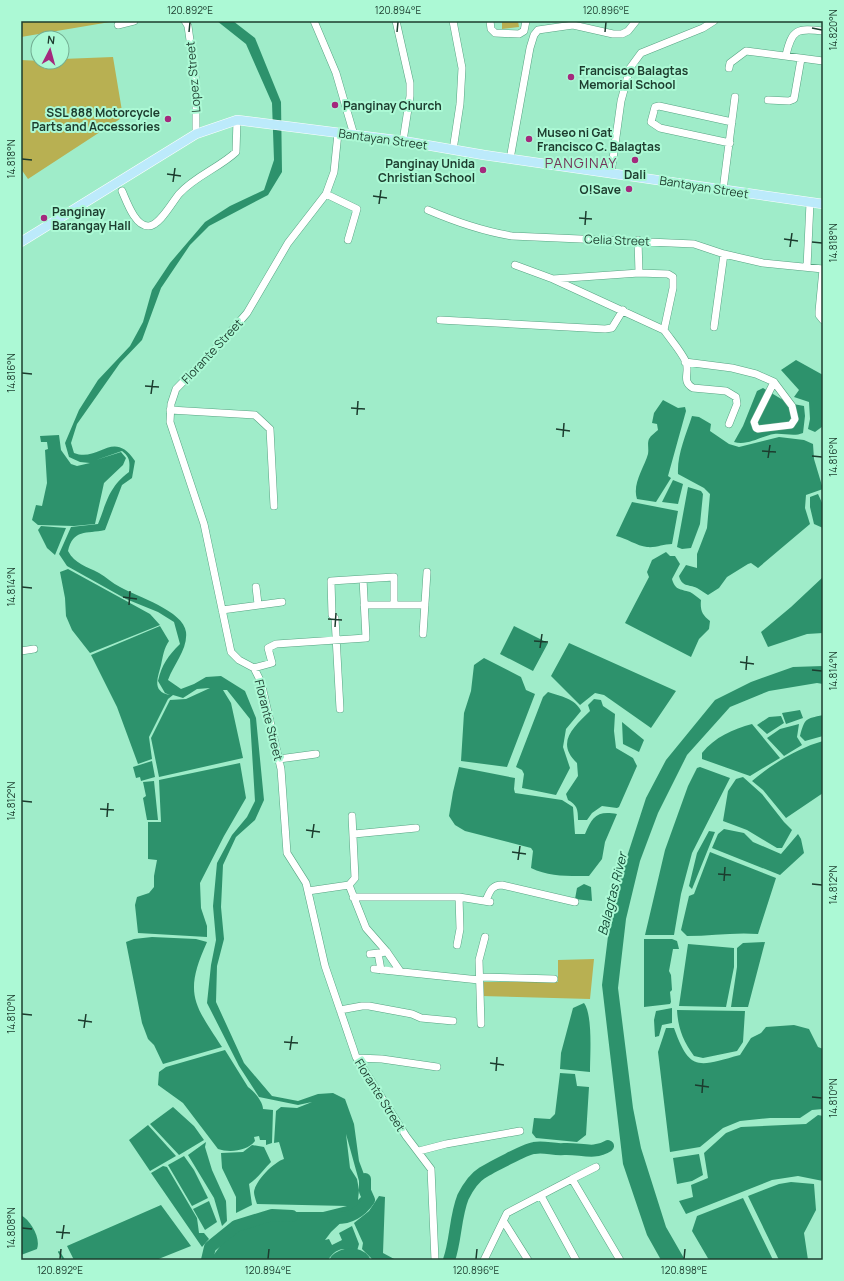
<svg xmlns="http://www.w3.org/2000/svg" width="844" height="1281" font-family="Manrope,sans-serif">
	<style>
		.green { fill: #b8b052 }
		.water { fill: #2d926c; fill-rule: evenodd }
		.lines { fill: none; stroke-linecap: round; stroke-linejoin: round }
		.stream { stroke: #2d926c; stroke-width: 2 }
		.river { stroke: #2d926c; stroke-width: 12 }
		.minor-casing { stroke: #57a382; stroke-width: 8 }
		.major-casing { stroke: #fff; stroke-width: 10 }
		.minor { stroke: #fff; stroke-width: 7 }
		.major { stroke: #bceafb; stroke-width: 9 }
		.ticks { fill: none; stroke: #1c3c2e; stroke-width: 1.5 }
		.poi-dot { fill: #a4297d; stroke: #acf9d5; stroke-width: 1.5 }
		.labels { text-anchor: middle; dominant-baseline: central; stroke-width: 4; stroke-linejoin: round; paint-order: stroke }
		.poi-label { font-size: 12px; font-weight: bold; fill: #1c3c2e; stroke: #acf9d5; text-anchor: start }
		.street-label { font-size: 12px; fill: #1c3c2e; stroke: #acf9d5 }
		.water-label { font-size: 13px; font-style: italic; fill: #124834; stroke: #acf9d5 }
		.quarter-label { font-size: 14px; letter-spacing: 1px; fill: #73355b; stroke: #acf9d5 }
		.neatline { fill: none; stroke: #1c3c2e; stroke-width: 1.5 }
		.ticks-label { font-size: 10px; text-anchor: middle; fill: #1c3c2e }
	</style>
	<rect width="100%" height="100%" fill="#9fecc9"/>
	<path class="green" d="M21,21H116L21,37Z
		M502,21H518L519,27L502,29Z
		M113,57L123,117L28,179L21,169V60L62,62V59Z
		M594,959L590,999L481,996L480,982H558V960Z"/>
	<path class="water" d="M217,21H233L255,38L281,102L282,172L268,195L209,226L190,245L161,288L142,340L120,363L77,424L71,443L74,453C99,463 113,428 135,461L132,478L122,485L105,530C86,534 73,529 68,551C75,564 86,566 99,573C106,577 112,583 120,587C136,596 184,611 186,632C188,649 174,664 168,680L181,689L194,684L206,677L221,676L245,691L256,718L264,800L255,820L236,837L223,865L221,907L224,939L217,966L216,1002L244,1063L272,1096L298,1101L318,1094L333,1093L345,1099L354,1124L359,1161L368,1185L367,1198L331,1232L325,1240L329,1239L332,1245L342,1240L339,1233L352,1226L359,1244L357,1251C343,1247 336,1248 328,1260H210L223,1242L242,1223L294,1212H323L347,1206L257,1204C256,1201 254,1195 254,1192C255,1181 274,1162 284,1159L279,1142L274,1143L276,1111L281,1107L297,1108L312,1102L298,1105L259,1097L239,1066L207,1003L211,965L216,940L213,906L217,863L232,835L247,817L255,801L250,719L227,690H223L231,703L243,758L159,777L151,738L170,700L186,699L210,688L197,689L183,698L173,695L168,699L149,737L152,759L138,764L117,707L91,655L160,626L169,641C164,648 163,656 161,665C158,677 151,692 170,695L165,693L158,681C162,664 168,656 180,644L174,622L158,612L126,599L67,566L59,554L71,527L98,524C107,502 108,488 129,472C130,462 130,457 122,451L96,460L121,452L126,458L123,465L104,483L95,524L74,526L38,525L32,520L36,505L42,506L47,483L45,450L48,449L47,442H41L40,436L59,435L61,450L71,464L77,466L90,463L80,462L69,457L65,443L79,410L98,380L130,346L143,322L152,290L170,263L205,222L230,206L264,190L274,160L272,103L246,44ZM346,1134L359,1181L361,1197L358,1200L359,1190L357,1179L350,1168Z
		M796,360L823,375V426L815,432L808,429L810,419L809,402L794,397L799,390L781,370Z
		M763,388L788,403L804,406L805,416L803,433C794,437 784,433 774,434C761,436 748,446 734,442L743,426L757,391Z
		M663,400L678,408L685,407L686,411L668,476L671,478L656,502L637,499C632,484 644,468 648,454C649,448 647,444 649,439C651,435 655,433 658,430L657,424L652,423L654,413Z
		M692,416L699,417L711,424L710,431L729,444L739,447L779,437L804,440L813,444L814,459L823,489L806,495L805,508L810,524L758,568L751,563L748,564L727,577L719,588L708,595C704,593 701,590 697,588C688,584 682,587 679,576L686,565L697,568V554L707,528L710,494L704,488L678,474C677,454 686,435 692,416Z
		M673,480L683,484L678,504L662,502Z
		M688,487L701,491L703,494L700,524L691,548L682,549L677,547Z
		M818,494L823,505V528L814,524L810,507V497Z
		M632,502L678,511L672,544C663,544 656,548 647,547C637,546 626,538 616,536Z
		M41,526L66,528L55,555L47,548L38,530Z
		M666,552L670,556H675L680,564L672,579C675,590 680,589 690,592C694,594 697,597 701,600C700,610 702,615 710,621L709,629L699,639L691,657L625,623L649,577L647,572L652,560Z
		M68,569L150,614L160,625L90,653L72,630L66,616L65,598L60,572Z
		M823,577V633L807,634L768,647L761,632L791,607Z
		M514,626L548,643L533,671L500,654Z
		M569,643L676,691L651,728L604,695L595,693L580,705L551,676Z
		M484,658L521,677L526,690L535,694L507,767L461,761L464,713L471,691L474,665Z
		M823,666V684L817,683L769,691L730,707L687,755L658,813L640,861L626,919L618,988L633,1108L641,1148L666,1227L685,1260H661L647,1235L623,1164L602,985L610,920L623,869L646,798L666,760L715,700L751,682L793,667Z
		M548,692C560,696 576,699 581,711L566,729L563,747L570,768L556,795L522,788L524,774L522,770L516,767L543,697Z
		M594,699L601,700L603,706L615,714L614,731L616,748L633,758L637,766L619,807L617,808L602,806L592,813L587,820H578C578,809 577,805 568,800L566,794L578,776L577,763C555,742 574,727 590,711L588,705Z
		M800,710L803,718L786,724L782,713Z
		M823,715V736L805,741L800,736C805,718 805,719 823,715Z
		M781,716L784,723L767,734L757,725L769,717Z
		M622,722L644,740L639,752L623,744Z
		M752,724L780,758L750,776L702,759V753C715,737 733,729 752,724Z
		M799,724L797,737L802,745L784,756L767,738L780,729Z
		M823,741V793L786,818L763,790L752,781C772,764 798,748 823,741Z
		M152,761L155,777L141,781L140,777L136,778L133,767Z
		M240,763L246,798L224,836L200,883L201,908L207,926V937L138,933L135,905L137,897L149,893L154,887V876L157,860L148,859V822H161L159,780Z
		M459,767L515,778L514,789L515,793L562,800L573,807L575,834H585C592,817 597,810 617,814L605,842L602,859L589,876C569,876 549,877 531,868L533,851L531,848L465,831L455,825L449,816L453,792Z
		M700,767L730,778L692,853L681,894L674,935H645L665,850L688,786L697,768Z
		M743,777L762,794L784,822L792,830L782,848H777L747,830L723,821L728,791L736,779Z
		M154,781L158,820H147L143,798L146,796L143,782Z
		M724,829L744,833L753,842L781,854L798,834L801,839L804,853L780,875L712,848L718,834Z
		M709,831L715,832L692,889L689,886L697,853Z
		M710,852L776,878L758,934C734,932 711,936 687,936L681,930L689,896L694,894Z
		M584,884L591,887L592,901L575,899L577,888Z
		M152,937L196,939L207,942C184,993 193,1003 222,1047L163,1064L154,1045L148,1039L142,1023L126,942L134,939Z
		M644,939H672L677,941L679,949H673L669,971L671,975L672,990L670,992L671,1002L670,1004L644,1007Z
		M765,942L748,1007H731L737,967V948L743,943Z
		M688,944L734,948V967L726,1007L679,1006Z
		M584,1003C593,1015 590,1056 590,1072L560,1069L561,1053L573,1008Z
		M672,1008V1023L662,1025L659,1036L655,1037L654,1020L656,1011Z
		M677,1010L745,1011L743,1042L737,1051L703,1058L694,1056C683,1041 678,1028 677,1010Z
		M794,1025L809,1029L818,1047L823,1049V1109L812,1110L800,1118H770L740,1121L723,1128L700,1147L670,1152L658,1052L666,1028H674C690,1073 699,1066 740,1055L751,1038L761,1033L766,1027Z
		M225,1050L248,1087C254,1091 263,1102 263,1109L273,1110L272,1143L266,1145V1140H260L259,1136L254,1137L255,1141C247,1151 230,1153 218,1149L183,1103L158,1085L159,1072L166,1067Z
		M560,1073L575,1074L577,1086L589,1087L586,1135L577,1142L536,1138L532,1133L534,1118L550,1119L555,1114Z
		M173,1107L194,1126L204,1140L179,1155L150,1124Z
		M818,1115L823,1116V1181L798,1176L772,1180L686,1214L679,1201L693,1197L691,1185L708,1178L704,1153L726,1133L741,1127L806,1124Z
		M148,1125L176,1156L150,1171L129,1140Z
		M206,1142L205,1147L212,1170L226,1201L227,1221L222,1226L214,1198L188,1155Z
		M252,1145L264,1147L271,1162C263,1170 258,1178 249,1184L252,1205L236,1213V1197L222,1168L221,1153L243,1152Z
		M699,1154L703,1175L692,1181L677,1184L673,1158Z
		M184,1156L194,1170L208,1198L192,1206L168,1165Z
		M163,1166L167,1167L197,1218L199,1233H204L209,1239L202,1247L151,1173Z
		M791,1182L814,1184L816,1210L804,1233L808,1260H779L748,1196L779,1184Z
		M379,1196L385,1197L383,1253L396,1260H373L362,1249L363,1243L354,1223L369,1211Z
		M743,1198L773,1260H709L692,1231L697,1216Z
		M209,1201L217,1222L205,1230L193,1209Z
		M161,1205L191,1246L156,1260H74L67,1246Z
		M21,1215C31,1221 41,1238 37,1249L21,1255Z"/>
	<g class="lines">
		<path class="stream" d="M59,1252L64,1260"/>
		<path class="river" d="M333,1218C349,1219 360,1213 369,1200L365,1191V1179
			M207,1260L210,1247L236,1226L272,1215L292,1216
			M336,1260C343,1253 357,1252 364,1260
			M449,1260C456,1240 455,1217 463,1197C467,1189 474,1178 482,1173C488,1169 528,1148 534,1148C545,1146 553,1150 564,1149C580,1148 594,1155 608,1146"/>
		<g class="minor-casing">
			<path id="minor" d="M185,21L188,26L196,83V134
				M314,21L336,73L354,135
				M396,21L410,83V96L403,141
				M490,21L491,29L495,33L519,34L524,31L526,21
				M118,25L134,21
				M786,55C792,29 797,28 823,31
				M729,68L730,63L746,51L823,61
				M768,100L789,101L794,99L801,59
				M338,133L334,172L326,194L288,243L247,313L220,344L176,389L171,404L170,422L204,524L231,652L239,660L254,668L261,682L281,769L287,853L306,883L325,966L353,1048L356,1057L406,1136L431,1169L435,1260
				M730,143L660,128L651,122L655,107L659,106L732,122
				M453,150L460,104L462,68L453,21
				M510,159L530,48L534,35L538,30L573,25L613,34H622L628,31L636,21
				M611,173L621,101L630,68L641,53L703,28L714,21
				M723,190L735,97
				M122,191C127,202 135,226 148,226C159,227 173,201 179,194C195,176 219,168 236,152L237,120
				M326,194L357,209L348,240
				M428,210C456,222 482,231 512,236L694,244L724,254L763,263L823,269
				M638,240L639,273
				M515,265L553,279L639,273L668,274L673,277V288L664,330C671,340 681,351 686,362C690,373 681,381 693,388L726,391L736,397L737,404L729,424
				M807,267L810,203
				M823,269L819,311V315L823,320
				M553,279L664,330
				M440,320L605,329L612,328L623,310
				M714,327L724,254
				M685,362L732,368L756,374L774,382L792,406L795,419L791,425L758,429L756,428L754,422L774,382
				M170,410L255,415L270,429L274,506
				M256,587L258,604
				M364,605H425
				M222,610L282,602
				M423,634L427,572
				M21,651L34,649
				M254,668L272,663L268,648L276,644L366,638L363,579
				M340,709L335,618L332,615L331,581L394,577V604
				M279,759L316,754
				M354,834L416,828
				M349,885L366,928L387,952L400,971
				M308,891L349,885L355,878L352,816
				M353,897H459L490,902
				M486,900C490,892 491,885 502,885L575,902
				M457,945L460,929L459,897
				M378,953L381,970
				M370,954L387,952
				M374,969L479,980
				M479,977L554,979
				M340,1010L362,1006H369L412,1014L421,1018L453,1021
				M481,1024L479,960L485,937
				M357,1058L382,1059L437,1067
				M419,1151L446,1144L520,1131
				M572,1179L596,1167
				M541,1196L576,1260
				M504,1222L528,1260
				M484,1260L507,1213L572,1179L620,1260"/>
		</g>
		<g class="major-casing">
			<path id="major" d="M21,242L196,134L237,120L403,141L484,155L823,204"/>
		</g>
		<use href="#minor" class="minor"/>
		<use href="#major" class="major"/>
	</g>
	<path class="ticks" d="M812,28L822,30M189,32L190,22M397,32L398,22M605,32L606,22M22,159L32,160M167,174L181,176M173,182L175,168M373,196L387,198M379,204L381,190M579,218L592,219M585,225L586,211M784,239L798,241M812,242L822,243M790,247L792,233M22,373L32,374M145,386L159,387M151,394L153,380M351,408L365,409M357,415L358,401M556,429L570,431M563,437L564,423M762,451L776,452M812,456L822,457M768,458L770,445M22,587L32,588M123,597L137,599M129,605L130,591M328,619L342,620M335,627L336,613M534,641L548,642M540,648L542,634M740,662L754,664M746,670L747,656M812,670L822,671M22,801L32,802M100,809L114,810M107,817L108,803M306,830L320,832M312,838L314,824M512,852L526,854M518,860L520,846M718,874L731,875M724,881L725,867M812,884L822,885M22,1014L32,1015M78,1020L92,1022M84,1028L86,1014M284,1042L298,1043M290,1050L292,1036M490,1063L504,1065M496,1071L497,1057M695,1085L709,1087M702,1093L703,1079M812,1097L822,1098M22,1228L32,1229M56,1232L70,1233M62,1239L64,1225M60,1259L61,1249M268,1259L269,1249M476,1259L477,1249M684,1259L685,1249"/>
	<g class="poi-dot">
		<circle cx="571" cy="77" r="4"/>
		<circle cx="335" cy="105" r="4"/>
		<circle cx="168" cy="119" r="4"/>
		<circle cx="529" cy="139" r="4"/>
		<circle cx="635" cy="160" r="4"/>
		<circle cx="483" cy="170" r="4"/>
		<circle cx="629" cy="189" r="4"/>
		<circle cx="44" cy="218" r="4"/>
	</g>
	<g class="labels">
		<g class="poi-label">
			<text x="579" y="70">Francisco Balagtas<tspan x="579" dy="14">Memorial School</tspan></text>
			<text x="343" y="105">Panginay Church</text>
			<text x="160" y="112" text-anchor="end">SSL 888 Motorcycle<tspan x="160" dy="14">Parts and Accessories</tspan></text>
			<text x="537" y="132">Museo ni Gat<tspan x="537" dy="14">Francisco C. Balagtas</tspan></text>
			<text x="475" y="163" text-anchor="end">Panginay Unida<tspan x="475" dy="14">Christian School</tspan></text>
			<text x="635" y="174" text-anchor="middle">Dali</text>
			<text x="621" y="189" text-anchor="end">O!Save</text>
			<text x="52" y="211">Panginay<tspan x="52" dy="14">Barangay Hall</tspan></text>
		</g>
		<g class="street-label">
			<text transform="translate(193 77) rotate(-95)">Lopez Street</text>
			<text transform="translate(383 139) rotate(8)">Bantayan Street</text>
			<text transform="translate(704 187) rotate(9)">Bantayan Street</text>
			<text transform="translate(617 240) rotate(2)">Celia Street</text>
			<text transform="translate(212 351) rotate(-47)">Florante Street</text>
			<text transform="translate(269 720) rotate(76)">Florante Street</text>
			<text transform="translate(380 1095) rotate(58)">Florante Street</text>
		</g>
		<g class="water-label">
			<text transform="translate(612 894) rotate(-76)">Balagtas River</text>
		</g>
		<g class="quarter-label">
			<text x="581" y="162">PANGINAY</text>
		</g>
	</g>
	<rect width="844" height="1281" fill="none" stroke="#acf9d5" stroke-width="44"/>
	<g transform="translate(50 50) rotate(6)"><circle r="19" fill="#acf9d5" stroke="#72ad92"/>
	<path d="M0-3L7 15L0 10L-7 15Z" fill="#a4297d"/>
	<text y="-6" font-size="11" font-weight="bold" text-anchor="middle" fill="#1c3c2e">N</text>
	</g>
	<rect x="22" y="22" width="800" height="1237" class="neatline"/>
	<g class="ticks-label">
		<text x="190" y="14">120.892°E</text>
		<text x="398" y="14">120.894°E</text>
		<text x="606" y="14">120.896°E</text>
		<text transform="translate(833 30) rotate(-90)" y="4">14.820°N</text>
		<text transform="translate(11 159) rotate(-90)" y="4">14.818°N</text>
		<text transform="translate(833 243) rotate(-90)" y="4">14.818°N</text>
		<text transform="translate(11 373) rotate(-90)" y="4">14.816°N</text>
		<text transform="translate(833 457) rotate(-90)" y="4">14.816°N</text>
		<text transform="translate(11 587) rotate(-90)" y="4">14.814°N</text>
		<text transform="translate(833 671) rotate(-90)" y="4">14.814°N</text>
		<text transform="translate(11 801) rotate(-90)" y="4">14.812°N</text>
		<text transform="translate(833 885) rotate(-90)" y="4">14.812°N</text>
		<text transform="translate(11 1014) rotate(-90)" y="4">14.810°N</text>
		<text transform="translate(833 1098) rotate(-90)" y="4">14.810°N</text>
		<text transform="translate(11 1228) rotate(-90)" y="4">14.808°N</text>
		<text x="60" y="1274">120.892°E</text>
		<text x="268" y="1274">120.894°E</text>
		<text x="476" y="1274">120.896°E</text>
		<text x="684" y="1274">120.898°E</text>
	</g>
</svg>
